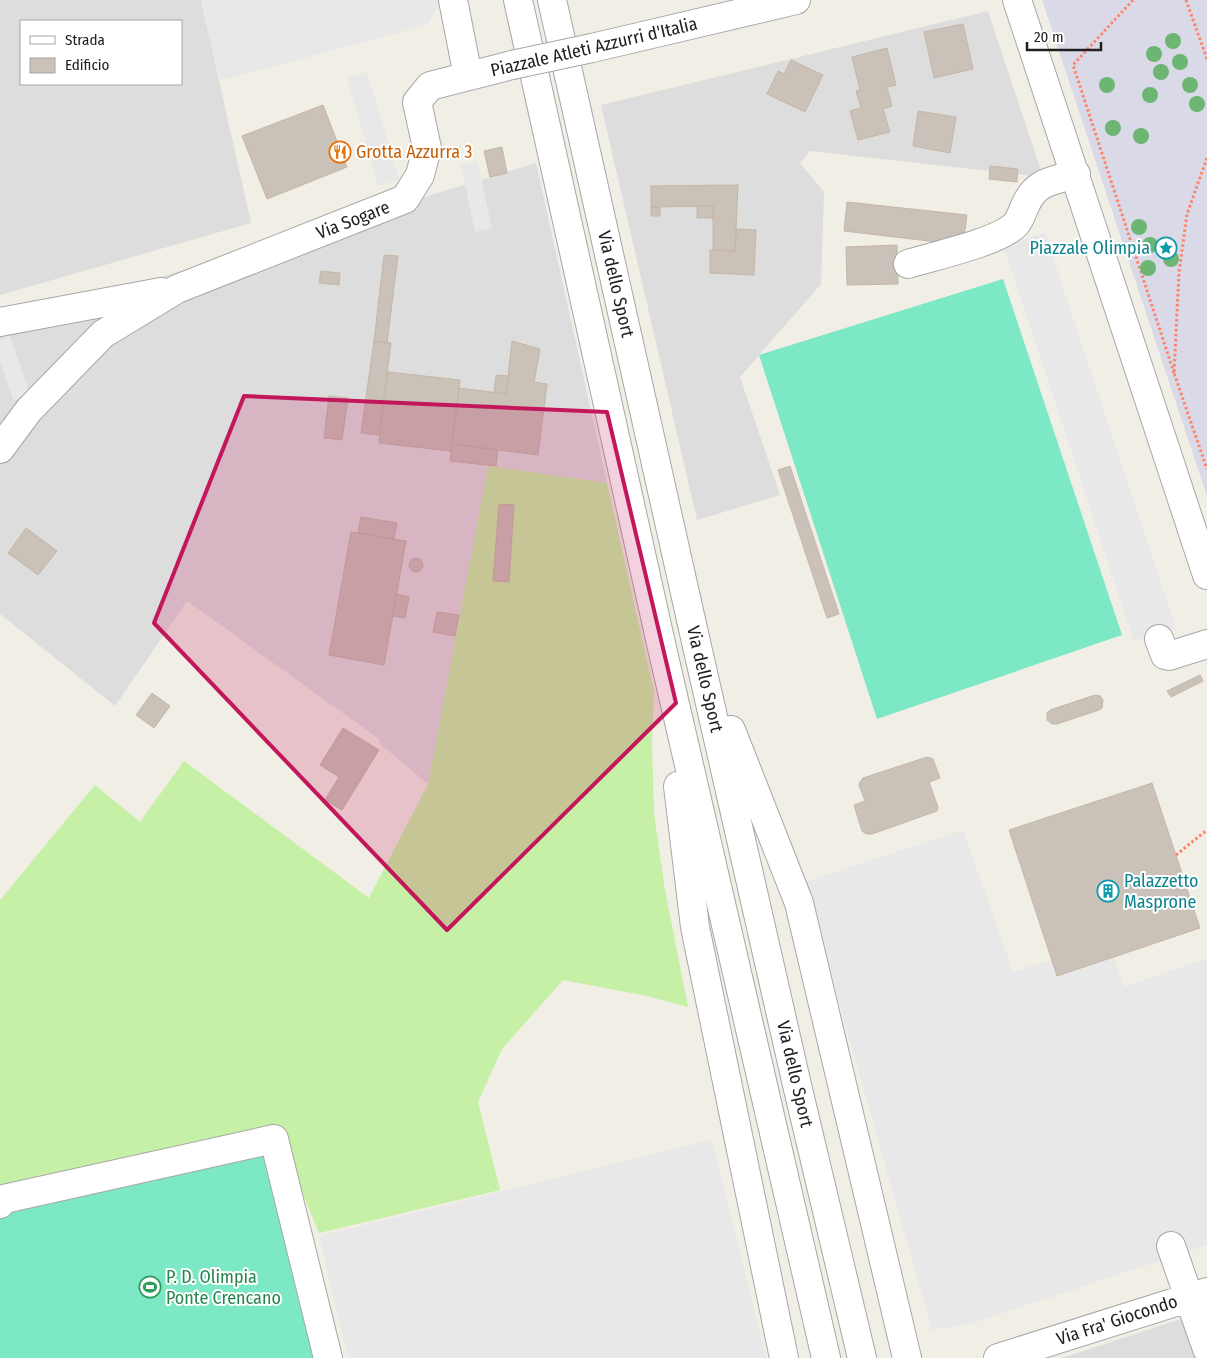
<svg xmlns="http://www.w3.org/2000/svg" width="1207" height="1358" font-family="'Fira Sans Condensed',sans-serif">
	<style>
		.residential { fill: #dedddd; fill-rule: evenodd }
		.grass { fill: #c6f0a6 }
		.pitch { fill: #7ce8c5 }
		.parking { fill: #e8e8e8 }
		.plaza { fill: #dad9e7 }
		.building { fill: #cac1b8; stroke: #c5b6a6 }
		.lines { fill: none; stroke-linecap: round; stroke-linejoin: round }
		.minor-casing { stroke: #a7a7a7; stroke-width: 30 }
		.path { stroke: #ff8269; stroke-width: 3; stroke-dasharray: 2.5 2.5; stroke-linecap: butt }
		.minor { stroke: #fff; stroke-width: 28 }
		.minor-bridge-casing { stroke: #a7a7a7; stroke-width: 30; stroke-linecap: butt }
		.minor-bridge { stroke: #fff; stroke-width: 28 }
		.tree { fill: #6db573 }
		.marked { fill: #c2185b; fill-opacity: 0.2; stroke: #c2185b; stroke-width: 4; stroke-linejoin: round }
		.labels { text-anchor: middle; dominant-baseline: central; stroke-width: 4; stroke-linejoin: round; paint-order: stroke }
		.street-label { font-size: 18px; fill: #202020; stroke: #fff }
		.food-label { font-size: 18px; fill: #c56008; stroke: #fff; text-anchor: start }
		.culture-label { font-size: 18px; fill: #0d838f; stroke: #fff; text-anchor: end }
		.leisure-label { font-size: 18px; fill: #27864d; stroke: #fff; text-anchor: start }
	</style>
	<rect width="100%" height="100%" fill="#f1eee5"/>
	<path class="residential" d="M0,0H201L251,223L0,295ZM21,21H181V84H21Z
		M988,11L1043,177L810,151L800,163L824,192L821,284L740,377L780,495L697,520L601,105Z
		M536,163L607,483L488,467L428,784L381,745L379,739L187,601L115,706L0,614V326Z
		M1196,1314L1207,1358H1062Z"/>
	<path class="grass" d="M488,466L607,483L654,691L652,740L654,814L665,890L688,1007L647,996L563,980L502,1049L478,1102L500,1190L319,1233L278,1135L0,1189V900L95,785L140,822L184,761L369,898L428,784Z"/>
	<path class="pitch" d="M1003,279L1122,635L877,719L759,355Z
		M266,1151L316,1358H0V1216L4,1210Z"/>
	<path class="parking" d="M201,0H442L427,25L219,81Z
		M367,72L399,179L378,186L347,78Z
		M477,161L492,228L475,232L461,165Z
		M1045,233L1176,628L1134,641L1003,245Z
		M10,336L30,394L13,400L0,361V340Z
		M963,830L1013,972L1108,942L1124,987L1207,958V1245L970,1324L932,1330L805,882Z
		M712,1140L766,1358H348L319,1236Z"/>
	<path class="plaza" d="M1042,0H1207V496Z"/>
	<path class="building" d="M963,24L973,69L934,78L924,32Z
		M887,48L896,85L887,87L892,106L883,109L890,132L858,140L850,111L861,108L856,91L860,90L852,57Z
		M791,60L823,75L805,112L767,94L778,71L784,74Z
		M323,105L347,167L267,199L242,136Z
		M918,111L956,117L950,153L913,146Z
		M502,147L507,173L490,177L484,151Z
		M990,166L1018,169L1017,182L989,179Z
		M738,185L735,251L713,250V206L651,207V186Z
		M847,202L967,215L963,245L844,231Z
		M697,206H713V218H697Z
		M651,207H660V216H651Z
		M736,229L756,230L754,275L710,273V250L735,251Z
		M897,245L898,284L847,285L846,247Z
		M384,255L398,256L387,343L374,341Z
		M321,271L340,273L339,285L319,283Z
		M374,341L391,343L379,435L361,433Z
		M512,341L540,349L534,382L547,384L538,455L452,444L459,388L506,394Z
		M388,372L460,380L451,451L379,443Z
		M496,375L508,376L506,394L494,393Z
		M329,396L348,398L342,440L324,438Z
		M452,444L498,450L496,466L450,461Z
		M790,466L839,614L827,618L778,470Z
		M514,504L509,582L493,581L499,505Z
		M361,517L397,523L394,539L358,533Z
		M26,528L57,551L38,575L8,553Z
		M351,532L406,541L384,665L329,655Z
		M409 565a7 7 0 1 1 14 0a7 7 0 1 1-14 0Z
		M396,594L409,597L405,618L393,616Z
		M437,612L459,615L455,636L433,632Z
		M1200,675L1203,681L1171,697L1167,691Z
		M152,693L170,706L154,728L136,715Z
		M1095,695L1100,696L1103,700L1102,708L1099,710L1057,724H1052L1047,720V713L1050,710Z
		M343,728L379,750L342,810L325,800L339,777L320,765Z
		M927,757L933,759L940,778L929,782L938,807L937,811L872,834H866L862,831L854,805L865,801L859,785L860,782L863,778Z
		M1152,783L1200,928L1057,976L1009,830Z"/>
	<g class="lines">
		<g class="minor-casing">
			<path id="minor" d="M453,0L468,76
				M518,0L662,648L826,1358
				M552,0L696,642L797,1085L862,1358
				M1017,0L1207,575
				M592,48L796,0
				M908,264C934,256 998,242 1015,225C1021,219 1022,211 1026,204C1036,181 1053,181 1076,174
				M0,322L161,292
				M0,449L29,410L103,334L177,289L405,199L420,175L427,148L417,102L430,86L512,65
				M1159,639L1165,655L1169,656L1207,644
				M731,730L799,903L907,1358
				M678,786L695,927L784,1358
				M0,1204L4,1199L274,1139L328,1358
				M1171,1246L1207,1349
				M998,1358L1207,1292"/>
		</g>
		<path class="path" d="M1133,0L1073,65L1174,373
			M1186,0L1207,59
			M1207,158L1187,214L1179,272L1174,373L1207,469
			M1176,855L1207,830"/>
		<use href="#minor" class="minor"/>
		<g class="minor-bridge-casing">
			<path id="minor-bridge" d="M512,65L592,48"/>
		</g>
		<use href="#minor-bridge" class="minor-bridge"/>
	</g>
	<g class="tree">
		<circle cx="1173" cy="41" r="8"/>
		<circle cx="1154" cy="54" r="8"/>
		<circle cx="1180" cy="62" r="8"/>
		<circle cx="1161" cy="72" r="8"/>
		<circle cx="1107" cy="85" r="8"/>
		<circle cx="1190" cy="85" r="8"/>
		<circle cx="1150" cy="95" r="8"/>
		<circle cx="1197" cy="104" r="8"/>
		<circle cx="1113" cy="128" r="8"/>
		<circle cx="1141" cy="136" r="8"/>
		<circle cx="1139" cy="227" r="8"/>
		<circle cx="1150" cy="245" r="8"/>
		<circle cx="1171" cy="259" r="8"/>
		<circle cx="1148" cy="268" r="8"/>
	</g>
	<path class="marked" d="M244,396L607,412L676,703L447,930L154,623Z"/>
	<defs>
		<g id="restaurant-ring" transform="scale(1.125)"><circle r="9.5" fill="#fff" stroke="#e8710a" stroke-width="1.5"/><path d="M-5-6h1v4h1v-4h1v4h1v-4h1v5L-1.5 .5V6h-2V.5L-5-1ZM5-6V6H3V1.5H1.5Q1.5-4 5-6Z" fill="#e8710a"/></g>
		<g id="sight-ring" transform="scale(1.125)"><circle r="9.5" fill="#fff" stroke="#0f9aa8" stroke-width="1.5"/><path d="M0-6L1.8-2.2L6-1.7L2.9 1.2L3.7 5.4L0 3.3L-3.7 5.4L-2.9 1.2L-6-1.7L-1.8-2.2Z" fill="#0f9aa8"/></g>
		<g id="building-ring" transform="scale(1.125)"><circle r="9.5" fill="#fff" stroke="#0f9aa8" stroke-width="1.5"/><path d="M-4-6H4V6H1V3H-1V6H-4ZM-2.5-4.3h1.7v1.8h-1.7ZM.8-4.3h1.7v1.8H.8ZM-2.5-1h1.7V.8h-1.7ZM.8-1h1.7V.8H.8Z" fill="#0f9aa8"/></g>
		<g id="stadium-ring" transform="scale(1.125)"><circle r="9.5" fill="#fff" stroke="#2e9e5b" stroke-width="1.5"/><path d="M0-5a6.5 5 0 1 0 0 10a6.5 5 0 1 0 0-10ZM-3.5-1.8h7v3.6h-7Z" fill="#2e9e5b"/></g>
	</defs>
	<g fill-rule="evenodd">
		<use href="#restaurant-ring" x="340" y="152"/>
		<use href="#sight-ring" x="1166" y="248"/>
		<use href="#building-ring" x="1108" y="891"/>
		<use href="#stadium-ring" x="150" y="1287"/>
	</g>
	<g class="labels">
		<g class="street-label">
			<text transform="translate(594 47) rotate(-13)">Piazzale Atleti Azzurri d'Italia</text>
			<text transform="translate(353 220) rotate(-21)">Via Sogare</text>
			<text transform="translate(616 284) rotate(77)">Via dello Sport</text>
			<text transform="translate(705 679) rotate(77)">Via dello Sport</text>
			<text transform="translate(795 1074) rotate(77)">Via dello Sport</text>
			<text transform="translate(1117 1320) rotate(-18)">Via Fra' Giocondo</text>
		</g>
		<g class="food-label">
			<text x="356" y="152">Grotta Azzurra 3</text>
		</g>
		<g class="culture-label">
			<text x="1150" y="248">Piazzale Olimpia</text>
			<text x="1124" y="881" text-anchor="start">Palazzetto<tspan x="1124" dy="21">Masprone</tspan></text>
		</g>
		<g class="leisure-label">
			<text x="166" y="1277">P. D. Olimpia<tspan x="166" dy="21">Ponte Crencano</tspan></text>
		</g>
	</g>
	<rect x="20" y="20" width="162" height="65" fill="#ffffff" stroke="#a6a6a6"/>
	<rect x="30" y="36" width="25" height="8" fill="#ffffff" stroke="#a6a6a6"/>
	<text x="65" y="45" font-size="15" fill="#202020">Strada</text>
	<rect x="30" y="58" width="25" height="15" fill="#cac1b8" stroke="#a6a6a6"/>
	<text x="65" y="70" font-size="15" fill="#202020">Edificio</text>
	<path d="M1027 42v8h74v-8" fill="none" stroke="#202020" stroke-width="2.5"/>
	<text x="1034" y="42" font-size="15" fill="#202020" stroke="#ffffff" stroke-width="4" paint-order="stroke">20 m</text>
</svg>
